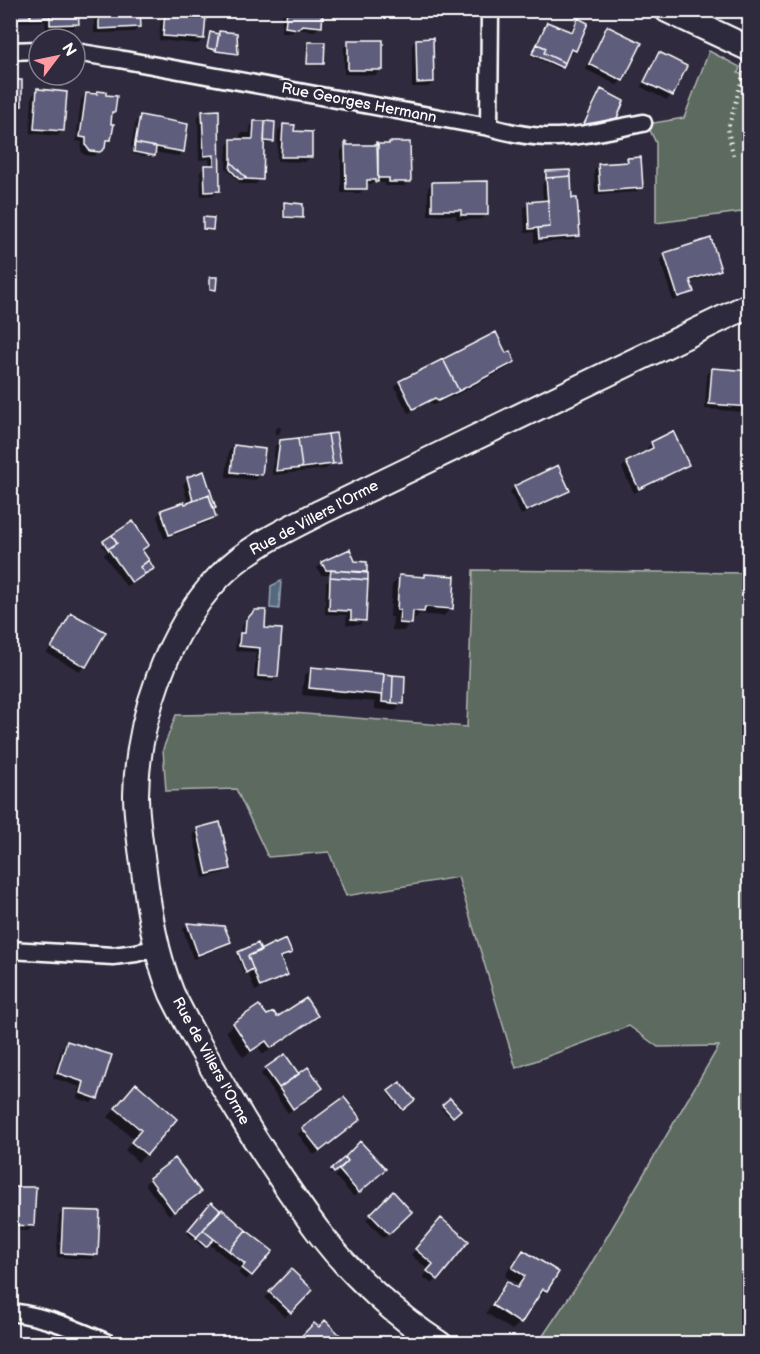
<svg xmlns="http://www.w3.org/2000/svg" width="760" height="1354" font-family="'Balsamiq Sans',sans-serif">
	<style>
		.green { fill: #5c6a5f; stroke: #aeb4af; stroke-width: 1.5 }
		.water { fill: #54677f; stroke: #98a4b2; stroke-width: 1.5 }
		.shadow { fill: #0007 }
		.building { fill: #5e5d7b; stroke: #fff; stroke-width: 1.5 }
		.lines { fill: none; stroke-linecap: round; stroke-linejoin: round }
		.street-casing { stroke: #fff; stroke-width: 21 }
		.secondary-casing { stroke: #fff; stroke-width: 28 }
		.path { stroke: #fff; stroke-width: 4; stroke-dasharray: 1.5 4.5; stroke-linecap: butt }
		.street { stroke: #2f2a3d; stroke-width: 16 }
		.secondary { stroke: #2f2a3d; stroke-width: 24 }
		.labels { text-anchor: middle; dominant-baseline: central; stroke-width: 4.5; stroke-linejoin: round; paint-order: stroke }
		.street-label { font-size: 15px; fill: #fff; stroke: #2f2a3d }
	</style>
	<rect width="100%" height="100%" fill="#2f2a3d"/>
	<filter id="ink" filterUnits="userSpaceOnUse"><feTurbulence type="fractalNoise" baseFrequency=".0167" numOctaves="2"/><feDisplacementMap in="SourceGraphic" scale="12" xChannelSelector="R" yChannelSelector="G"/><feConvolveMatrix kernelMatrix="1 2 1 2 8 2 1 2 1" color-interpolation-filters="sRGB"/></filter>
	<g filter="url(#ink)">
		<path class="green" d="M709,51L740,67L738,73L749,78V211L656,223V143L647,124L684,118Z
			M473,570L749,573V1343H538L588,1269L719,1046L658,1047L629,1026L516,1068L458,877L346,896L329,852L268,857L236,789L166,791L163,749L176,715L293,713L467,727Z"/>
		<path class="water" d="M281,581L279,609L270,608L271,586Z"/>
		<path class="shadow" d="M10,10H77L78,23L73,28L46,30L45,21L10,22Z
			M94,10H140L139,27L134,32L94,33Z
			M283,10H322L320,26L315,31L296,29L291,33L281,32Z
			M409,10H435V12L430,17L410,18Z
			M741,10H750V18H748V13H741Z
			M166,12L203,39L198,44L159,40L161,17Z
			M578,20L575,50L570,55L568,54L560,69L531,56L542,29L547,24L570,33L573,25Z
			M608,28L622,80L617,85L585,69L603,33Z
			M210,34L218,35L237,53L235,55L215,53V51L206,50L208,36Z
			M417,40L433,82L428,87H412V45Z
			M349,42L381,70L376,75L344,74V47Z
			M308,43L323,63L321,66L306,65V45Z
			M659,54L671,95L667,100L641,87L654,59Z
			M10,82L21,105L16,110H10Z
			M37,91L62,131L57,136L30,133L32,96Z
			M601,91L615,117L610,122L580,129L596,96Z
			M87,92L105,94L114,112L110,115V140L94,156L85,155L81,151L82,142L76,141L81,100Z
			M218,111L219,190L214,195L201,196L200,172L205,167L210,166L209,159L199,160L198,117L202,112Z
			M141,116L183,151L178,156L154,152L151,157L132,154L134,148L131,147L136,121Z
			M255,122L273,141L270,143H263L261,179L256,184H241L237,180L226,168L227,145L232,140H240V135L242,133H250V127Z
			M283,126L310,157L305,162L277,161L278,131Z
			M388,145L409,181L404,186H385V183H373L371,184H365V188L360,193H341V151L346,146Z
			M628,159L641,187L636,192L595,195L594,170L598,165L623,164Z
			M546,173L578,235L573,240L534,243V232L525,233L524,208L529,203L543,202L542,184L545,181L544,175Z
			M433,183L486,214L482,219L457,220L456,215H428V188Z
			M285,204L301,217L299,219L282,218V206Z
			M204,219L212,229L210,231H202V221Z
			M665,255L720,270L715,274L689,283L692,291L687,296L673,301L660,260Z
			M211,279L214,289L212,291H208L209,281Z
			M496,334L506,355L514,362L506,369L451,398V397L433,405L429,402L408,413L395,387L399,382Z
			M712,369L750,373V407L745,412L705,409L707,374Z
			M278,427H281L280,432L278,434H275L276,429Z
			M280,441L339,463L337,465H331V464L326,469L272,475L275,446Z
			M652,443L687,464L682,469L634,493L622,468L626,463L649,452L647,448Z
			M234,446L260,475L255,480L226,477L229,451Z
			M203,473L215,508L212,510L214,517L209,522L164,539L157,516L162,511L188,504L183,484L188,479Z
			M515,487L568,490L563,495L521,515L510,492Z
			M104,543L140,551L138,579L126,586L104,555L107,552L102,545Z
			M349,551L354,562L365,563L364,621L359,625H346L347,615L325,614L326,583L329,580V575H321L317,568L322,564Z
			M426,575L451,609L443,616L419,614L415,619L411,618L410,623L403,631L392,630L393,617H390L392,585L400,577L422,578Z
			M71,615L103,633L84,666L80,671L47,653L66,619Z
			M250,616L264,629L277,677L272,682L254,680L256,652L235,651L236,639L241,634L242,626Z
			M311,669L404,678L402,704L395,711L375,709V702L302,695L304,676Z
			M198,829L229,868L224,873L203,878L193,834Z
			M187,925L223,928L229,942L225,946L193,959L183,929Z
			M260,952H290L285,957L280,959L286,975L281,979L255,991L248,972L244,974L237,955L239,953Z
			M316,1016L308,1023L263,1054L258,1047L243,1057L226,1031L234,1024L267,1017L277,1020Z
			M67,1042L96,1098L91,1103L77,1098L80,1087L53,1078L62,1047Z
			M266,1069L316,1092L288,1113L261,1074Z
			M400,1084L413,1100L400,1110L388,1094Z
			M136,1086L146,1154L138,1162L125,1150L134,1139L108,1117Z
			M449,1100L459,1110L451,1118L441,1108Z
			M354,1124L314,1155L298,1134L303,1129Z
			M360,1144L384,1169L354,1197L335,1176L345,1165L343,1164L331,1174L330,1172Z
			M150,1179L194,1196L169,1215L145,1184Z
			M10,1188L33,1226L28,1231L10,1230Z
			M393,1194L410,1212L384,1238L366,1220Z
			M212,1204L270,1252L246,1280L238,1273L241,1270L208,1243L203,1248L187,1233Z
			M64,1211L96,1254L91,1259L57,1257L59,1216Z
			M436,1224L437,1279L432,1284L423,1277L429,1270L411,1255Z
			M523,1252L557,1273L546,1290L538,1298L536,1297L520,1323L512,1330L486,1313L500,1291L508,1283L515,1288L518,1284L505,1276L515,1259Z
			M291,1271L311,1290L285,1317L265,1298Z"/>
		<path class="building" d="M10,10H30V17L10,18Z
			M30,10H50V17L31,18Z
			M50,10H78L79,24L50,25Z
			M99,10H140L141,27L99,29Z
			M287,10H323L322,27L302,25L298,29L285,27Z
			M165,11L206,14L204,39L163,36Z
			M578,18L588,23L576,51L571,49L565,63L544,53L546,48L537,44L547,22L572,32Z
			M607,26L642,43L623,81L589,64Z
			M219,31L237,33L238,54L216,51Z
			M210,32L219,34L216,50L207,48Z
			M433,38L434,82L417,83L416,39Z
			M348,40H383V70H348Z
			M308,42H325L324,64H307Z
			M537,44L546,48L544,53L565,63L563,68L532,54Z
			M659,52L687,66L673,96L644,82Z
			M10,80H22V106H10Z
			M37,88H39V89L67,92L64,131L34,129Z
			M601,89L624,101L617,118L583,126Z
			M97,91L106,92V95L117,96L115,112H112L111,124H114L111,140H106L105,148L100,152L90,151L86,146V138L80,137L86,93L97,94Z
			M219,110L220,191L205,192L204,165H214V155L204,156L202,111Z
			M140,115L188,124L184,152L135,143Z
			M254,121H265L263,180L247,179L231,162V139H253Z
			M265,121L275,122L274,142L264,141Z
			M283,124L295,125L294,131L312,132V157H281Z
			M345,142H347V145H376V142H377L378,182H375V180H367V189H346Z
			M389,142H410L411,182H389V178H378V144H389Z
			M135,143L156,147L155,156L134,152Z
			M641,157L643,188L600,191L598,164L628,162L627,158Z
			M231,162L247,179H239L230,169Z
			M570,170L571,176L546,178V171Z
			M571,176L572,198H577L580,236L539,239L538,228L550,227L546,178Z
			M488,181V215H461V210H432V182Z
			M548,200L550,227L529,229L528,202Z
			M284,202L303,204V218L284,217Z
			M203,217L214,218L213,230L203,229Z
			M711,238L721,270L690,280L694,292L678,297L664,253Z
			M210,277H217L216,290L210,289Z
			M496,332L506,353L510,351L515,362L459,391L443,359Z
			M443,359L459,391L438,401L435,398L413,409L399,381Z
			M712,368L750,371V407L709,404Z
			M673,431L689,465L639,489L626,462L653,448L651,442Z
			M336,433L341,463L333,464L328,434Z
			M328,434L333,464L302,468L298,438Z
			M298,438L302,468L276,471L280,440Z
			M234,445L265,449L262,475L231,472Z
			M558,465L570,491L526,511L514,486Z
			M204,471L216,508L213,509L209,495L193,501L187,477Z
			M209,495L216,517L169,535L161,510L184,502L185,504Z
			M133,521L149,545L142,550L149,560L140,567L145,574L132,583L108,549L117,543L112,535Z
			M112,535L117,543L108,549L103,541Z
			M350,549L355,561L367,562V572L326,570L321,562Z
			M149,560L154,569L145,574L140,567Z
			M331,570L368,573V580L330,577Z
			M425,574L455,576L453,609L425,607L424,612L413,611L412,624L399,623L400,610H397L399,575L425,577Z
			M330,577L368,580L366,621L351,620V611L329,610Z
			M255,610H266L265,628L282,629L278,677L258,676L260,648L239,646L240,633H245L246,620Z
			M71,613L106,632L86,667L51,648Z
			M311,667L384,674L382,695L309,688Z
			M384,674L393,675L392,703L382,702Z
			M393,675L405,676L404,704L392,703Z
			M220,822L231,869L207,874L197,828Z
			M187,923L224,926L231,942L198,955Z
			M286,939L292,953L280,957L288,975L260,987L248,956L274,943L275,944Z
			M258,943L261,951L248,956L253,969L246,973L238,952Z
			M306,998L318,1016L271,1048L266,1041L251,1051L233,1023L259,1005L267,1015L274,1012L277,1017Z
			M67,1041L112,1055L98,1099L81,1093L84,1082L57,1073Z
			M285,1054L299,1074L279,1088L265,1068Z
			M308,1067L323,1088L293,1109L279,1088Z
			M400,1082L415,1100L403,1110L388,1091Z
			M136,1083L177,1119L147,1155L131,1142L141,1130L115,1108Z
			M344,1097L361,1119L320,1151L302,1128Z
			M450,1098L461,1110L453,1117L442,1105Z
			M360,1141L386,1169L359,1193L339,1170L348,1161L345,1157Z
			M345,1157L348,1161L334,1173L331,1169Z
			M175,1158L201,1192L174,1212L149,1178Z
			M10,1187H36L34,1226L10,1225Z
			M393,1191L412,1212L389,1234L370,1214Z
			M211,1202L220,1210L197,1237L188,1230Z
			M222,1209L246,1230L229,1251L203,1230Z
			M63,1210L100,1211L98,1255L61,1253Z
			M441,1218L469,1241L438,1280L427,1271L433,1264L415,1249Z
			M203,1230L214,1239L206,1247L196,1238Z
			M246,1230L273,1251L252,1276L242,1268L245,1264L229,1251Z
			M523,1250L559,1272L547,1291L543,1289L521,1324L492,1305L507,1281L517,1288L525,1276L512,1268Z
			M291,1269L313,1290L291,1313L269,1292Z
			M325,1320L341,1336L333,1344H294L314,1323L319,1327Z"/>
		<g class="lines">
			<g class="street-casing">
				<path id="street" d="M10,51L39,50
					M75,52L119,59L489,127C507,132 525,136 545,137C577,138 611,129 643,123
					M489,127L490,10
					M10,950L113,956L136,953L157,948
					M10,1312C45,1316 78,1330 110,1344"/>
			</g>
			<g class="secondary-casing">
				<path id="secondary" d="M667,10L750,49
					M440,1344C396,1316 353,1276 321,1235C297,1204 276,1171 255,1139C235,1107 216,1075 198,1043C189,1027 180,1010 172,994C156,955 149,912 144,871C141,847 136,818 136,795C137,720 167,632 219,577C248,547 284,531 321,512L750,305"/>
			</g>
			<path class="path" d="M733,155L728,129L745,68"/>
			<use href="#street" class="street"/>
			<use href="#secondary" class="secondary"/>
		</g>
	</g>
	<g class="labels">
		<g class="street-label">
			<text transform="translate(359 103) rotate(11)">Rue Georges Hermann</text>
			<text transform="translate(314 518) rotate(-28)">Rue de Villers l'Orme</text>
			<text transform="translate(211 1061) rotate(61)">Rue de Villers l'Orme</text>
		</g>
	</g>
	<rect width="760" height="1354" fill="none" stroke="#2f2a3d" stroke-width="36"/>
	<rect x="18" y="18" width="724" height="1318" fill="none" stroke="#fff" stroke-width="2" filter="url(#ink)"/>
	<g transform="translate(57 57) rotate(58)"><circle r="28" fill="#2f2a3d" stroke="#827f8b" stroke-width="1.5"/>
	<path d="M0-4.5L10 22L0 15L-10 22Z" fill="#ff9aa2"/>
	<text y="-9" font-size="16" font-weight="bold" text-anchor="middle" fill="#ffffff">N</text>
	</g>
</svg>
